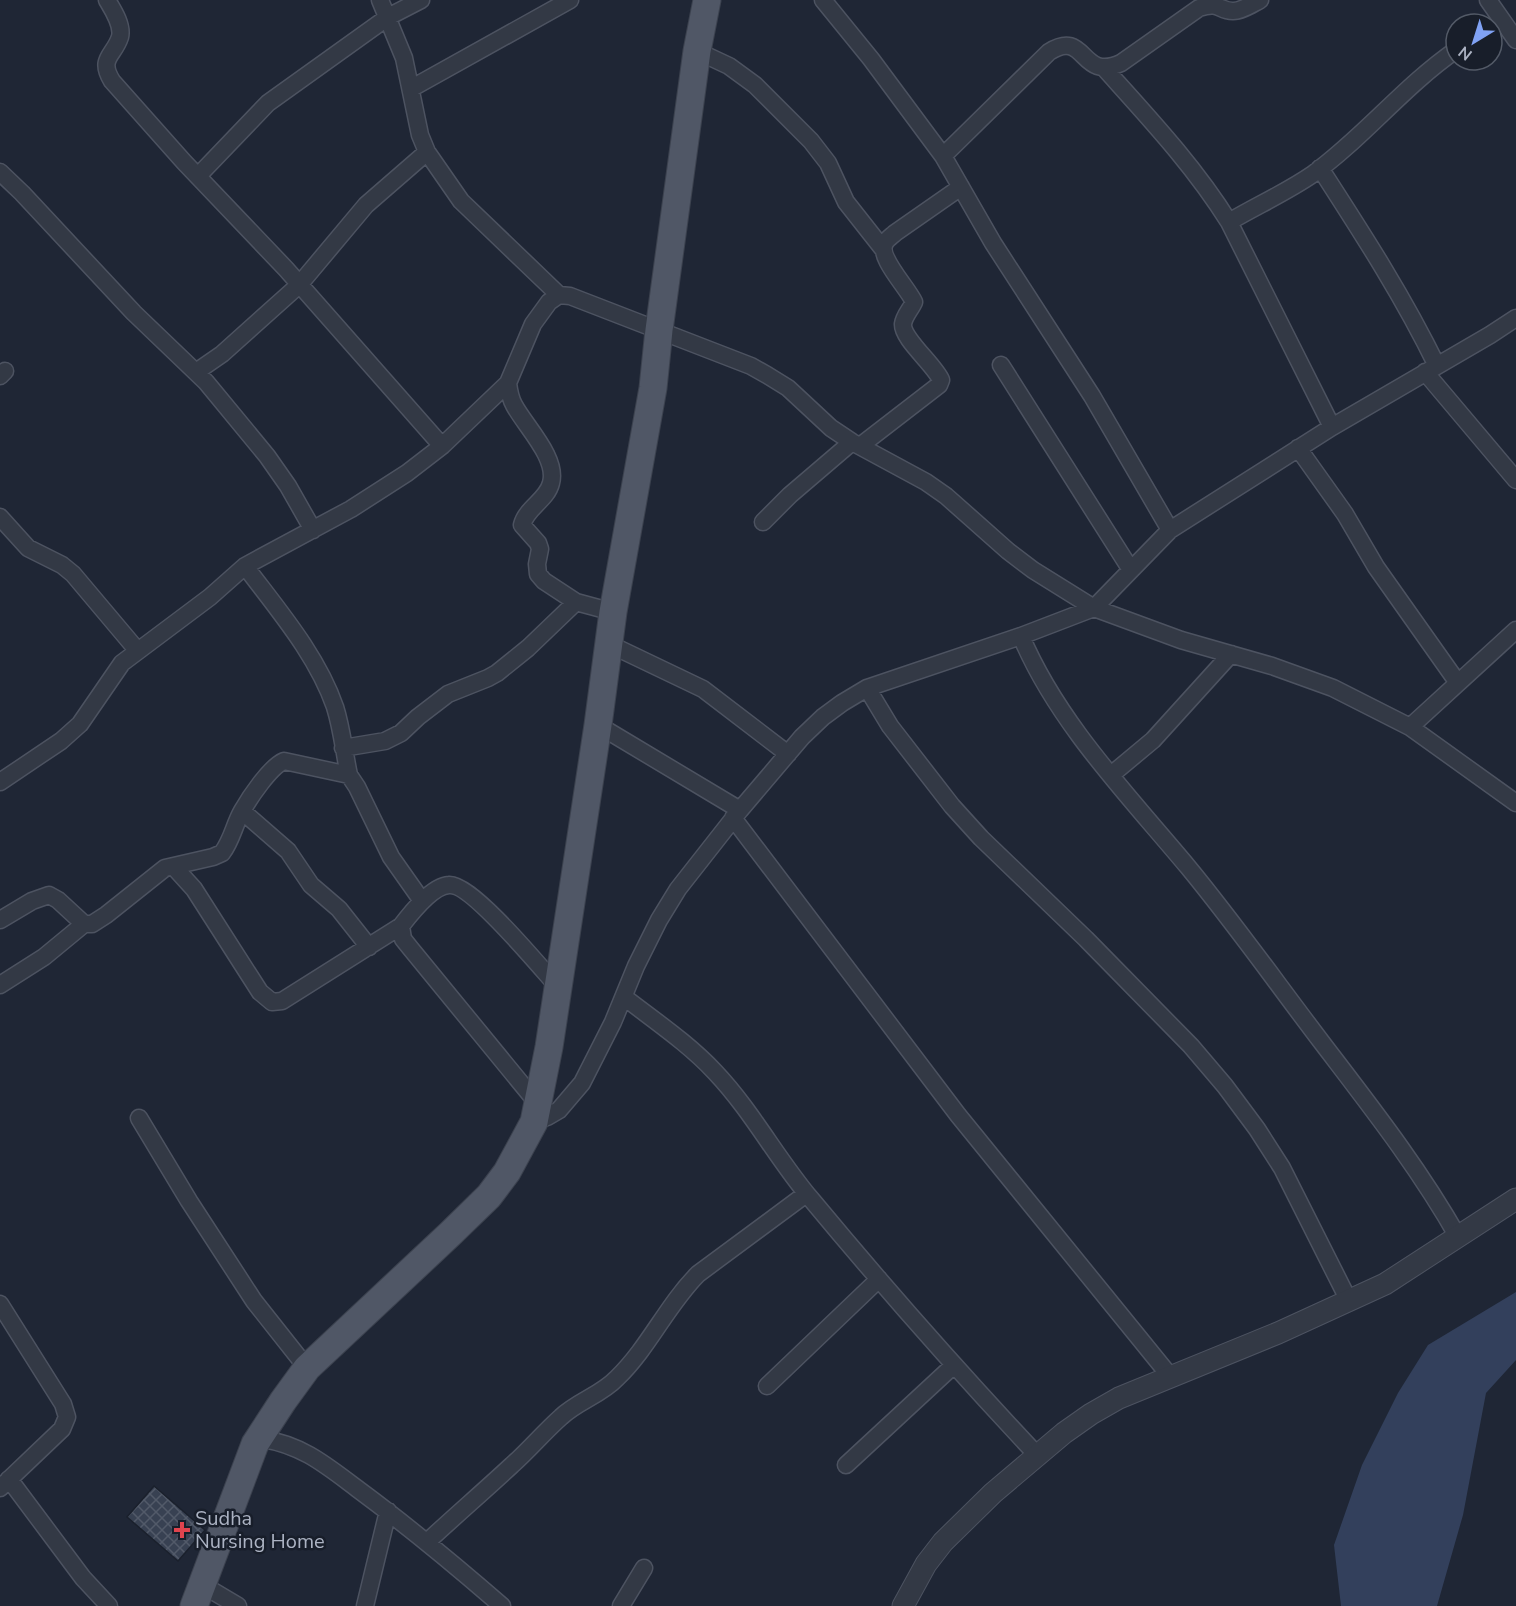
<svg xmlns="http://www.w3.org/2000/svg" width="1516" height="1606" font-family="'Nunito Sans',sans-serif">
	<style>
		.water { fill: #33405c }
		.building { fill: url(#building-cross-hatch); stroke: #1a202c; stroke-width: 1.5 }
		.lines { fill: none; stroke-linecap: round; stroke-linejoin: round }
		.minor-casing { stroke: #4d5361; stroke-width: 19 }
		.tertiary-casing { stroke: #4d5361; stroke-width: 23 }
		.primary-casing { stroke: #3c424f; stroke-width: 29 }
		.minor { stroke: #333945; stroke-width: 16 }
		.tertiary { stroke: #333945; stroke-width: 21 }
		.primary { stroke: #505766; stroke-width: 27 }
		.health-dot { fill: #e0444e; stroke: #181e2a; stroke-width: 2 }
		.labels { text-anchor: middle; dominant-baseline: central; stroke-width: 5; stroke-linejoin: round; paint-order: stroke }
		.poi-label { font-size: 20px; fill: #acb3c3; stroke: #181e2a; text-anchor: start }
	</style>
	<defs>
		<pattern id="building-cross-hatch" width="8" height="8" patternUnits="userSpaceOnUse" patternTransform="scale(1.5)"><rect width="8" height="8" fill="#384152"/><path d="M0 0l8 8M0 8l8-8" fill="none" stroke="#525a69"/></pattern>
	</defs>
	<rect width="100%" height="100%" fill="#1f2635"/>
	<path class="water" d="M1516,1292V1360L1486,1393L1463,1515L1437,1606H1341L1334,1545L1362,1465L1398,1393L1428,1345Z"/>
	<path class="building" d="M154,1486L205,1530L178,1561L127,1517Z"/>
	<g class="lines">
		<g class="minor-casing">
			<path id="minor" d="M107,0C113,10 123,25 120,37C114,56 98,58 112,81L184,162L286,269L442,446
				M380,0L404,58L420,135L427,152L461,201L559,295
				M823,0L871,59L943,156L993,243L1092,396L1170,530
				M1488,0L1516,40
				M697,51L729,66L755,85L811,141L828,163L846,202L883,249
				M1105,69C1149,118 1194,166 1229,222L1332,427
				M412,88L570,0
				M943,156L1049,52C1087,28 1079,82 1121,63L1199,8C1221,1 1218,11 1233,11C1242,11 1252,4 1260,0
				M1320,168C1362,233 1403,296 1437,366
				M0,172L22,193L134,313L206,382L267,456L288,486L313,530
				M198,176L268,103L388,17L421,0
				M1229,222C1256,206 1287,192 1313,174C1364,137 1404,86 1456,50
				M1001,365L1131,570
				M196,372L222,354L299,285L366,205L427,152
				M1425,372L1516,480
				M0,376L5,371
				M508,383C509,391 510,398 514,405C525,426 558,458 551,483C547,500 526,508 522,525L538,543L540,549L537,564L538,574L544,581L576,602L613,612
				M860,446L939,385L941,380C934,364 902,339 903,324C904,316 911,309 914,302C908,288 877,257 885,243C887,239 892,236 895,233L961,187
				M1298,448L1345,514L1376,567L1458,683
				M0,517L28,548L62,565L73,574L137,650
				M763,522L790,495L852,442
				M245,566C278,610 317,655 335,707C342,729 344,752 349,775
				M1021,636C1057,722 1128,795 1188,867C1235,924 1278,985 1323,1044C1371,1107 1419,1168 1458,1237
				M609,644L703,689L788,754
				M867,688L890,726L952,806L981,838L1086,939L1191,1046L1225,1086L1257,1129L1282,1168L1349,1301
				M598,725L740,810
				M1410,727L1516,630
				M343,748L385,741L401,733L418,717L448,694L488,678L497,673L528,648L576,602
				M1111,775L1153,740L1231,654
				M0,782L61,741L80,724L122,663L210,597L245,566L351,509L407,473L442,446L508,383L533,324L549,302L559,295L570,296L751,366L767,375L788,388L831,428L852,442L926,482L946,496L1008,551L1033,570L1094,608L1181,640L1272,666L1333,688L1410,727L1516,803
				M242,811L288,851L311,885L339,909L369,947
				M733,818L958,1115L1170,1376
				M174,867L194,889L260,992L272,1002L282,1001L401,926
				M0,920L32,901L49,895L58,900L84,924H92L106,915L165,868L213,857L222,853C232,840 234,825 242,811C250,797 270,767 284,761L349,775L357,787L391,857L422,901
				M0,985L44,957L84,924
				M624,997C655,1021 689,1044 715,1072C752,1111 777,1159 811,1199C884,1287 959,1372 1037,1455
				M538,1104L411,949L403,939L401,926C411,913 432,886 449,885C471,883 541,968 558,987
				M139,1118L189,1201L254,1301L307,1368
				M534,1122L547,1117L559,1110L582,1083L613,1022L636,966L659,920L678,889L740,810L802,737L823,717L842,703L867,688L1021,636L1094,608L1170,530L1332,427L1490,335L1516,318
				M0,1304L63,1404L67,1417L62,1429L0,1488
				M767,1386L879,1279
				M263,1439C303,1445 328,1467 359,1490C409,1527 456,1566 502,1606
				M846,1465L954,1365
				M9,1479L83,1578L109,1606
				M427,1542C455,1516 484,1491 512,1465C529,1450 544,1432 561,1417C578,1401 601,1395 617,1378C649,1347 667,1305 698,1274L806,1194
				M211,1590L238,1606
				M365,1606L388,1511
				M621,1606L644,1568"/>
		</g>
		<g class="tertiary-casing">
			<path id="tertiary" d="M903,1606L926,1564L943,1542L993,1493L1064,1433L1091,1414L1119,1398L1278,1333L1385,1284L1516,1199"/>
		</g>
		<g class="primary-casing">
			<path id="primary" d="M194,1606L255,1444L283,1401L307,1368L450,1234L489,1196L507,1172L534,1122L549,1047L598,725L613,612L653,388L659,330L697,51L707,0"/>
		</g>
		<use href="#minor" class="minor"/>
		<use href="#tertiary" class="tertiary"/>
		<use href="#primary" class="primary"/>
	</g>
	<path class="health-dot" d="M179 1521h6v6h6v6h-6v6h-6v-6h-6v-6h6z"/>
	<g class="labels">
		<g class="poi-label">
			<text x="195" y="1518">Sudha<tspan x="195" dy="23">Nursing Home</tspan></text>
		</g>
	</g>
	<g transform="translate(1474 42) rotate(218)"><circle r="28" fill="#181e2a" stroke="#535a67" stroke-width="1.5"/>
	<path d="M0-4.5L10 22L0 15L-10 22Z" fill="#80a2f4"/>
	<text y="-9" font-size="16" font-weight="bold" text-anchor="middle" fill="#acb3c3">N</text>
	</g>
</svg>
